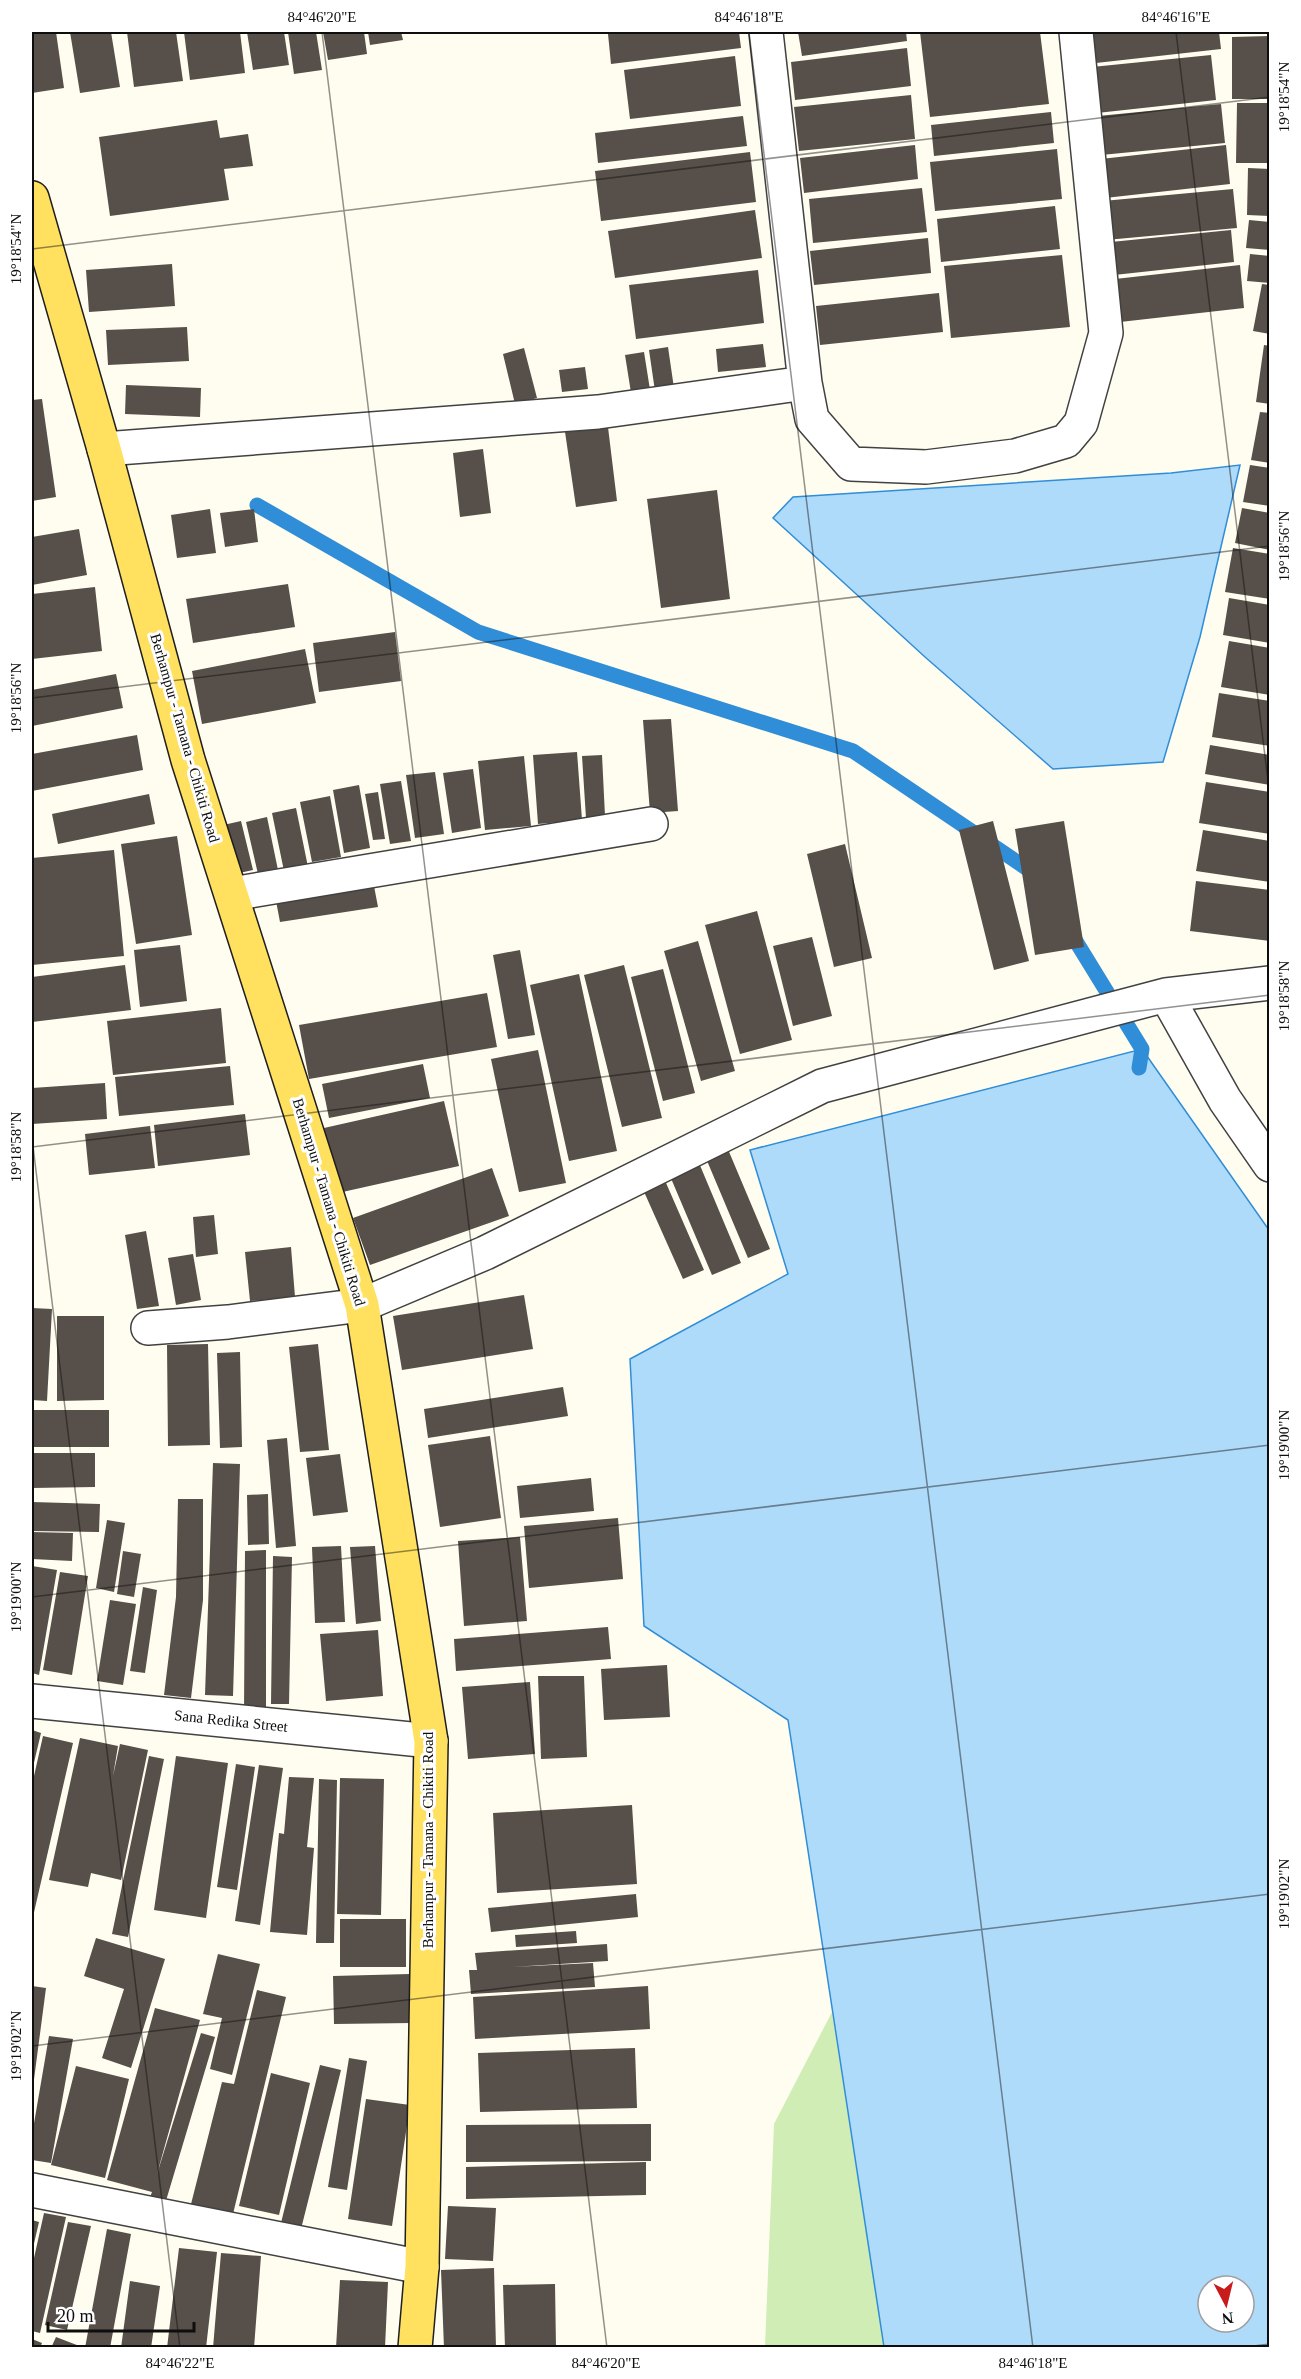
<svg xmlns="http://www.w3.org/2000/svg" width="1301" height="2379" font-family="Georgia,serif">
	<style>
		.green { fill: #cfedb5 }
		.water { fill: #afdbfb; stroke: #308dd7; stroke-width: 1.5; fill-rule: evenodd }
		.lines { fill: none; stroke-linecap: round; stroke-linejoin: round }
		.stream { stroke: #308dd7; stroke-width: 15 }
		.building { fill: #574f49 }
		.minor-casing { stroke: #414141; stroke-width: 36 }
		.major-casing { stroke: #1f1f1f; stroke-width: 36 }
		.minor { stroke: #fff; stroke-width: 33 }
		.major { stroke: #ffe05f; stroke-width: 33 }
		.ticks { fill: none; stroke: #0e0e0e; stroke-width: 1.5; stroke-opacity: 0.45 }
		.labels { text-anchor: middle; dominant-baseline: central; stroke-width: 6; stroke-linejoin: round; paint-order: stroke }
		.street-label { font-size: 15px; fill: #0e0e0e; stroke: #fff }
		.neatline { fill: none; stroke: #0e0e0e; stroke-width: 2 }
		.ticks-label { font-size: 15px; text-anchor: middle; fill: #0e0e0e }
	</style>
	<rect width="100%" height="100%" fill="#fffdef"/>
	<path class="green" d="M832,2012L884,2347H765L774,2124Z"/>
	<path class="water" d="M1240,465L1200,637L1163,762L1053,769L925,657L773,518L793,497L1171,473Z
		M1142,1049L1269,1230V2347H884L788,1720L644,1626L630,1359L788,1274L750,1150ZM1208,2286H1244V2322H1208Z"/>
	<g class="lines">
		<path class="stream" d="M257,505L478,632L853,751L1032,872L1035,877
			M1069,930L1142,1049L1139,1068"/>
	</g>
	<path class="building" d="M32,32H56L64,88L32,93Z
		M70,32H111L120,87L80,93Z
		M127,32H176L183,81L134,87Z
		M184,32H240L245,73L190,80Z
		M247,32H284L289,65L253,70Z
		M288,32H316L322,70L294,74Z
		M323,32H364L367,54L328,60Z
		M368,32H401L403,40L370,45Z
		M628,32H739L741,48L611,64L608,34Z
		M798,32H906L907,41L802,56Z
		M920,32H1040L1049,104L930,117Z
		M1092,32H1219L1221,49L1096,63Z
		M1270,36V99H1232V37Z
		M907,48L911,86L795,100L791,62Z
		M1211,55L1216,100L1097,113L1092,67Z
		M735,56L741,106L630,119L624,70Z
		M911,95L915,139L799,151L794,107Z
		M1237,103H1270V163H1236Z
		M1221,104L1225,143L1101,155L1098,116Z
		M1051,112L1054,143L934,156L931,125Z
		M743,116L747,146L598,163L595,133Z
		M217,120L220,138L248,134L253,166L224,169L229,200L110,216L99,137Z
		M915,145L918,179L804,193L800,158Z
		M1226,145L1230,184L1105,198L1101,159Z
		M1057,149L1062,199L935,211L930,162Z
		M750,152L756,202L601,221L595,171Z
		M1248,168L1270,169V216L1247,215Z
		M922,188L927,232L813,243L809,199Z
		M1233,189L1237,228L1106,240L1103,201Z
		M1055,206L1060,249L941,262L937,219Z
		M755,210L762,258L615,278L608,231Z
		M1249,220L1270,222V250L1246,248Z
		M1231,230L1234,262L1114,275L1111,242Z
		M928,238L931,273L814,285L810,251Z
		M1250,254L1270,256V283L1247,281Z
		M1062,255L1070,327L951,338L944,266Z
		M172,264L175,306L89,312L86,270Z
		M1240,265L1244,308L1120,322L1115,279Z
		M758,270L764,323L636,339L629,285Z
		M1262,284L1270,285V334L1253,331Z
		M939,293L943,332L820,345L816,306Z
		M187,327L189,361L108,365L106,330Z
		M763,344L766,367L718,372L716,349Z
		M1264,345L1270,346V404L1256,402Z
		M668,347L675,395L656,398L649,350Z
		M524,348L537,398L515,404L503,354Z
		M644,352L651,396L632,399L625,355Z
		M585,367L588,389L562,392L559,370Z
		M126,385L201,388L200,417L125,414Z
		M42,399L56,497L32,501V400Z
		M1260,412L1270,413V463L1251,460Z
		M607,419L617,501L576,507L564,425Z
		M483,449L491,513L460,517L453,453Z
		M1250,465L1270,468V506L1243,502Z
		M717,490L730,599L661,608L647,499Z
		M1242,508L1270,513V550L1235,543Z
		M210,509L216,553L177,558L171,515Z
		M254,509L258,542L225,547L220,513Z
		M79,529L87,575L32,585V537Z
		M1233,548L1270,554V599L1225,592Z
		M288,584L295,627L193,643L186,599Z
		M95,587L102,651L32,659V594Z
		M1229,598L1270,605V643L1223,635Z
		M395,632L401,681L319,692L313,643Z
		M1229,641L1270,648V695L1221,687Z
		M305,649L316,703L202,724L192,671Z
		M116,674L123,708L32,726V690Z
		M1219,693L1270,701V746L1212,737Z
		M671,719L678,811L650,813L643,720Z
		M137,735L143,770L32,791V754Z
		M1210,745L1270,755V785L1205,774Z
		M577,752L582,820L538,824L533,755Z
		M602,755L605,816L586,818L582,756Z
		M524,756L531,826L485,830L478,761Z
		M473,769L481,828L452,833L443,773Z
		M435,772L444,834L415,838L406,775Z
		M401,781L411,841L390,844L380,784Z
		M1206,782L1270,792V834L1199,823Z
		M359,785L370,848L344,853L333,790Z
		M378,792L385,839L373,840L365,794Z
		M149,794L155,824L58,844L52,814Z
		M330,796L341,857L312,862L300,802Z
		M296,808L308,867L284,871L272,813Z
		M267,817L278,870L258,874L246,822Z
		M241,821L253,870L230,875L219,826Z
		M993,821L1029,961L994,970L959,830Z
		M1064,821L1084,947L1035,955L1015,829Z
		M1203,830L1270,841V882L1196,871Z
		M177,836L192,935L136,944L121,844Z
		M845,844L872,958L834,967L807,854Z
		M114,850L124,956L32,965V858Z
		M1196,881L1270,890V941L1190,931Z
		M374,886L378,907L280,922L276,901Z
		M757,911L792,1040L740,1054L705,925Z
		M812,937L832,1016L793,1026L773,946Z
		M698,941L735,1071L701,1081L664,951Z
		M180,945L187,1001L140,1007L134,950Z
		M520,950L535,1035L508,1039L493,955Z
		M125,965L131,1010L32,1022V977Z
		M624,965L662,1118L622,1127L584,975Z
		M663,969L695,1093L663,1101L631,977Z
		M579,974L617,1151L569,1161L530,985Z
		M487,993L497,1047L309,1079L299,1025Z
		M221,1008L226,1063L113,1075L107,1021Z
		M538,1050L566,1183L519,1192L491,1059Z
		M423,1064L430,1098L329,1118L322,1084Z
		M230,1066L234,1105L119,1116L115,1077Z
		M105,1083L107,1119L32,1124V1088Z
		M444,1101L459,1166L338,1193L324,1128Z
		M245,1114L250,1155L158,1166L154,1125Z
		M150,1126L155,1168L89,1175L85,1134Z
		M727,1147L770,1249L748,1258L705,1156Z
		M699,1163L741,1263L712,1275L670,1176Z
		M492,1168L509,1216L370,1265L353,1218Z
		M663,1176L704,1270L683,1279L641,1185Z
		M214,1215L218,1254L196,1257L193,1217Z
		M146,1231L159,1306L137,1309L125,1235Z
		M291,1247L295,1297L250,1301L245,1252Z
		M193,1254L201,1300L176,1305L168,1258Z
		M524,1295L533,1349L402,1370L393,1316Z
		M32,1308L52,1309L47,1401L32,1400Z
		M57,1316H104V1400L57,1401Z
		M208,1344L210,1445L168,1446L167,1345Z
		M318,1344L329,1450L300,1452L289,1347Z
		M240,1352L242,1447L220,1448L217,1353Z
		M563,1387L568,1416L428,1438L424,1409Z
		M32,1410H109V1447H32Z
		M490,1436L501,1518L440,1527L428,1445Z
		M287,1438L296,1546L276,1548L267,1440Z
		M32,1453H95V1487L32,1488Z
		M340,1454L348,1512L313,1516L306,1458Z
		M213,1463L240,1464L233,1696L205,1695Z
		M591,1478L594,1511L520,1518L517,1486Z
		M268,1494L269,1544L248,1545L247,1495Z
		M178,1499H203V1600L191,1698L164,1695L176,1597Z
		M32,1502L100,1504L99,1532L32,1531Z
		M618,1518L623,1579L529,1588L524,1526Z
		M107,1520L125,1523L114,1592L96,1588Z
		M32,1532L73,1533L72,1561L32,1559Z
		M520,1537L527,1621L464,1626L458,1541Z
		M341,1546L345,1622L315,1623L312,1547Z
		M375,1546L381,1621L356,1624L350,1547Z
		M266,1550V1715L244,1714L245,1551Z
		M123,1551L141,1554L134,1597L117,1594Z
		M273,1556L292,1557L289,1704H271Z
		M32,1566L57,1570L39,1675L32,1673Z
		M60,1572L88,1576L72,1675L43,1670Z
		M143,1587L157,1590L145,1673L130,1671Z
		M110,1600L136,1604L123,1685L97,1681Z
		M608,1627L611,1659L456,1671L454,1639Z
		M378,1630L383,1696L326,1701L320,1634Z
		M667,1665L670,1717L604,1720L601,1669Z
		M538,1676H584L587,1757L541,1759Z
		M530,1682L535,1754L468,1759L462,1687Z
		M32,1730L41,1733L32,1771Z
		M43,1736L73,1743L32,1921V1785Z
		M80,1738L118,1746L113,1776L120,1744L148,1750L121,1880L91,1873L88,1887L49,1880Z
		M149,1756L164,1759L128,1937L112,1934Z
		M176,1756L228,1763L206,1918L154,1910Z
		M236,1764L255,1767L237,1890L217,1887Z
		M259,1765L283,1768L260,1925L235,1921Z
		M289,1777L314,1778L307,1847L314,1848L307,1935L270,1932L279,1833L284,1834Z
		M340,1778L384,1779L381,1915L337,1914Z
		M319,1779L337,1780L334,1943H316Z
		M632,1805L637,1884L497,1893L493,1813Z
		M636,1894L638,1917L491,1932L488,1908Z
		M340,1919H406V1967H340Z
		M576,1931L577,1943L516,1947L515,1935Z
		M96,1938L165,1959L131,2068L102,2058L124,1989L84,1976Z
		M607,1944L608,1961L512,1967L593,1963L595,1987L471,1994L469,1970H477L475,1953Z
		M218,1954L260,1964L232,2075L210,2069L222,2018L203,2014Z
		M410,1974L412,2023L334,2024L333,1976Z
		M32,1986L46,1988L33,2087H32Z
		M648,1986L650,2029L475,2039L473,1997Z
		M257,1990L286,1997L232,2218L190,2208L222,2082L234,2084Z
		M155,2008L200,2020L157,2174L201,2033L215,2037L165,2204L149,2200L152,2192L107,2180Z
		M49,2036L73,2039L51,2163L32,2160V2135Z
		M635,2048L637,2108L480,2112L478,2053Z
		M349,2058L367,2061L347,2190L328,2187Z
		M320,2065L341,2070L300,2233L280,2227Z
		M76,2066L129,2079L105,2178L51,2165Z
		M271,2073L310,2083L279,2215L239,2206Z
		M366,2099L410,2105L392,2226L348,2219Z
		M651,2124V2161L466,2162V2125Z
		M646,2162V2195L466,2199V2167Z
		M448,2206L496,2208L493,2261L445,2259Z
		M44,2213L66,2217L40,2333L32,2331V2267Z
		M32,2220L39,2222L32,2252Z
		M68,2222L91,2226L67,2330L45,2325Z
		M107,2229L131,2234L110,2348H85Z
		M179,2248L217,2252L206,2348H167Z
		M221,2253L261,2256L254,2348H213Z
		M494,2268L496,2348H444L441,2270Z
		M340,2280L388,2282L385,2348H336Z
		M130,2281L160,2286L151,2348H121Z
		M555,2284L556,2348H505L503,2285Z
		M56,2337L82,2347V2348H51Z
		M32,2339L42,2343L40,2348H32Z"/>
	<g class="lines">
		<g class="minor-casing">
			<path id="minor" d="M766,32L805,383
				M104,449L598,412L805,383L812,419L851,464L926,467L1015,456L1066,441L1081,423L1106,333L1076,32
				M232,894L651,824
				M1166,995L1225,1100L1270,1165
				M148,1328L228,1322L362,1305L485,1253L822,1086L1166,995L1270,983
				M32,1701L431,1741
				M32,2190L422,2267"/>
		</g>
		<g class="major-casing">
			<path id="major" d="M32,198L104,449L188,760L362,1305L431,1741L422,2267L415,2348"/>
		</g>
		<use href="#minor" class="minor"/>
		<use href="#major" class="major"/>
	</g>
	<path class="ticks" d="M322,32L607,2348M749,32L1033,2348M1176,32L1270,797M32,249L1270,97M32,698L1270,546M32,1138L180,2348M32,1147L1270,995M32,1597L1270,1445M32,2046L1270,1894M1237,2348L1270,2344"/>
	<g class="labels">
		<g class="street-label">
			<text transform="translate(185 738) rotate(74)">Berhampur - Tamana - Chikiti Road</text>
			<text transform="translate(329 1202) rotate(73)">Berhampur - Tamana - Chikiti Road</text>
			<text transform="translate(231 1721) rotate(6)">Sana Redika Street</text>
			<text transform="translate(428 1840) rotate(-90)">Berhampur - Tamana - Chikiti Road</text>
		</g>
	</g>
	<rect width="1301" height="2379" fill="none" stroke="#ffffff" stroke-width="66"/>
	<g transform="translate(1226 2304) rotate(173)"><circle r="28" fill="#ffffff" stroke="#9f9f9f" stroke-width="1.5"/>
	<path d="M0-4.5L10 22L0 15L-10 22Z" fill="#c91b1b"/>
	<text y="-9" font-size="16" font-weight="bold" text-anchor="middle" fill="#0e0e0e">N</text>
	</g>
	<path d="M48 2322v9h146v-9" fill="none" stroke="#0e0e0e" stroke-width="3"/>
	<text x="57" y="2322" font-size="18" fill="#0e0e0e" stroke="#ffffff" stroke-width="4.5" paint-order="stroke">20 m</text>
	<rect x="33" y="33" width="1235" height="2313" class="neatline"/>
	<g class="ticks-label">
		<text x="322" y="22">84°46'20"E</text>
		<text x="749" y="22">84°46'18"E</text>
		<text x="1176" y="22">84°46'16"E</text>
		<text transform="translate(1284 97) rotate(-90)" y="5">19°18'54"N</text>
		<text transform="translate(16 249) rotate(-90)" y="5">19°18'54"N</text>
		<text transform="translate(1284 546) rotate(-90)" y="5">19°18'56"N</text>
		<text transform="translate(16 698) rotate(-90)" y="5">19°18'56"N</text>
		<text transform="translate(1284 996) rotate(-90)" y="5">19°18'58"N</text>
		<text transform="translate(16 1147) rotate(-90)" y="5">19°18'58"N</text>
		<text transform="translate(1284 1445) rotate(-90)" y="5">19°19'00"N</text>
		<text transform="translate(16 1597) rotate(-90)" y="5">19°19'00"N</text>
		<text transform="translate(1284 1894) rotate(-90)" y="5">19°19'02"N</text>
		<text transform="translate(16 2046) rotate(-90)" y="5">19°19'02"N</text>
		<text x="180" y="2368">84°46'22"E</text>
		<text x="606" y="2368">84°46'20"E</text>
		<text x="1033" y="2368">84°46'18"E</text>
	</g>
</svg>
